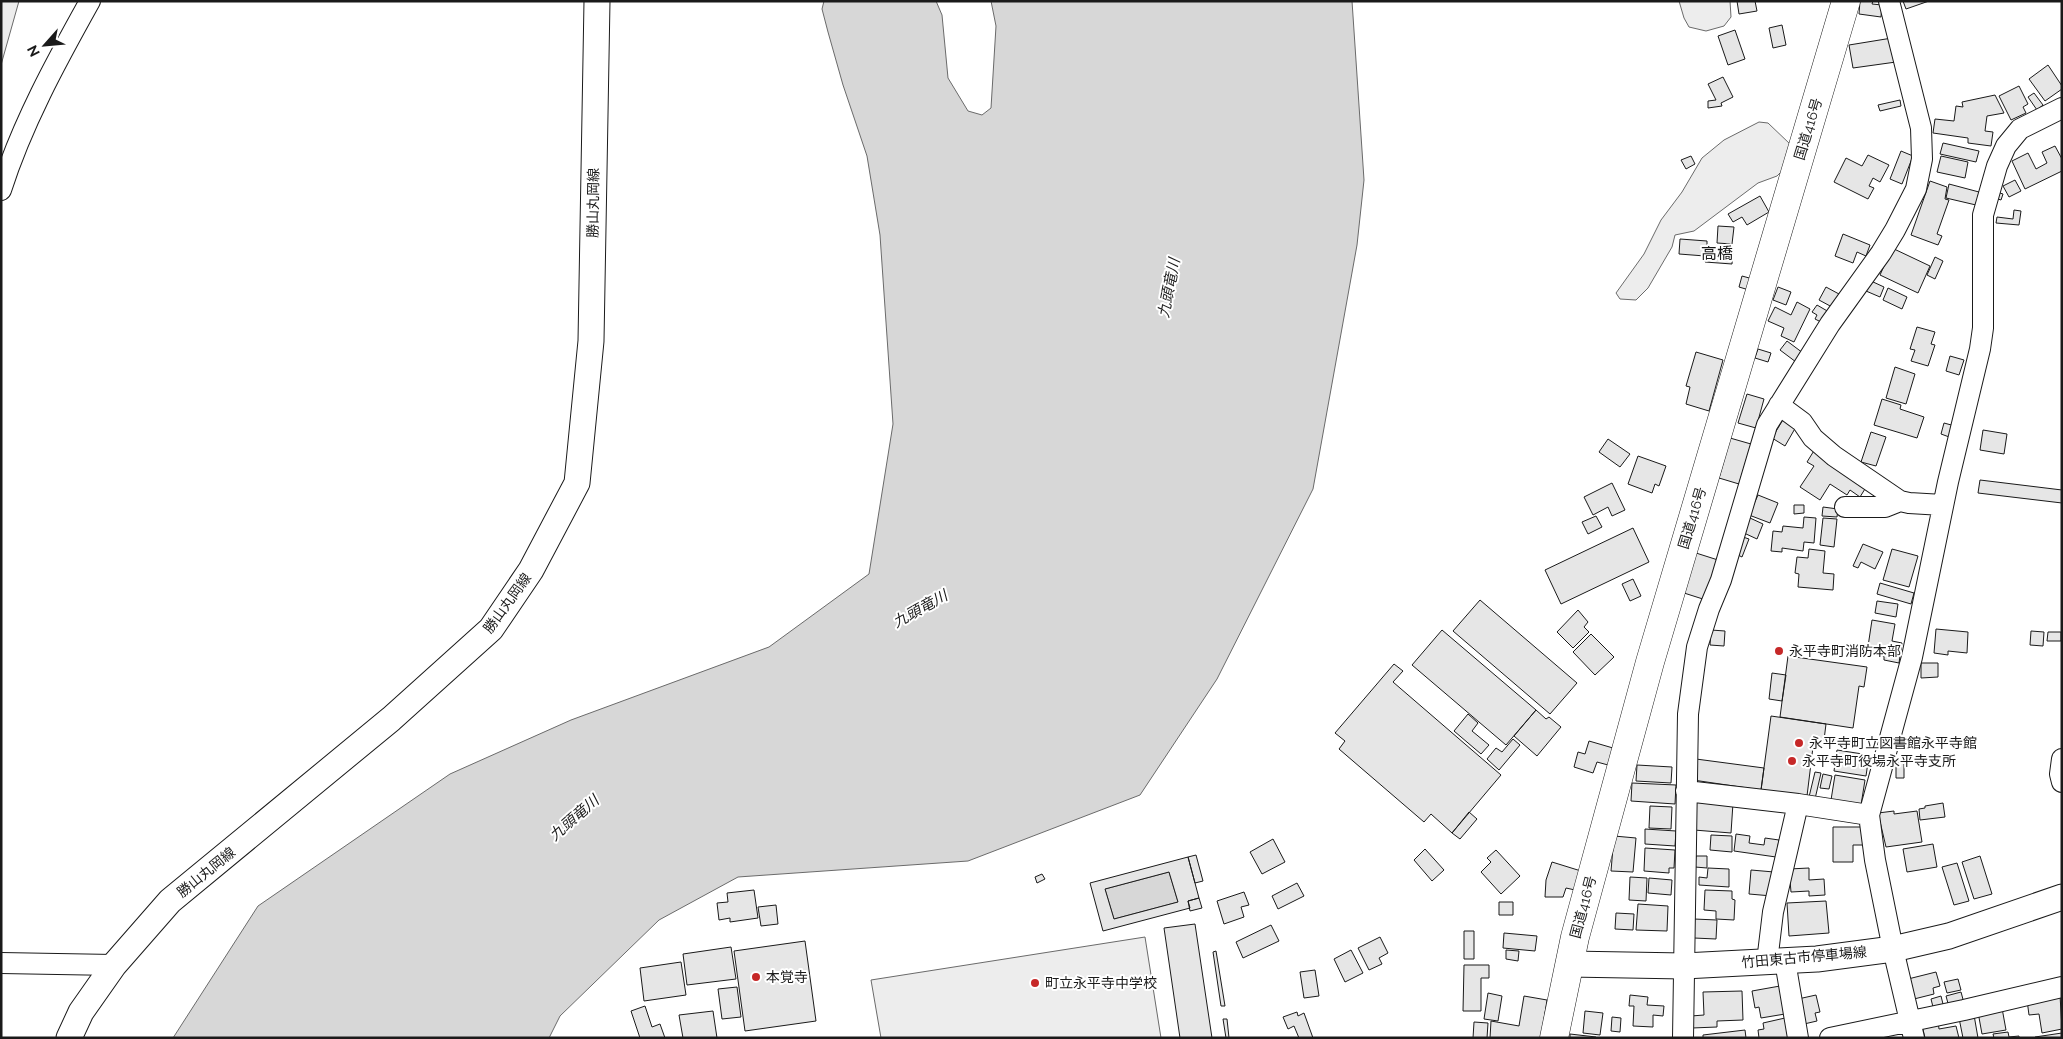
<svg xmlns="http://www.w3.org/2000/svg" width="2063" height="1039" font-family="Raleway,'Noto Sans JP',sans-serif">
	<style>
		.built { fill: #ededed; stroke: #6a6a6a }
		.water { fill: #d7d7d7; stroke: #6a6a6a }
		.building { fill: #e6e6e6; stroke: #1a1a1a; fill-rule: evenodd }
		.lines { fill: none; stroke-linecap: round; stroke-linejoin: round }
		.minor-casing { stroke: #1a1a1a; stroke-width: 22 }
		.major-casing { stroke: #1a1a1a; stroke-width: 27 }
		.highway-casing { stroke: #1a1a1a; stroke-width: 29 }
		.minor { stroke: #fff; stroke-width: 20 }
		.major { stroke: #fff; stroke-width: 25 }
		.highway { stroke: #fff; stroke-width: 28 }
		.poi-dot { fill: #c62828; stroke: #fff; stroke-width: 2 }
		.labels { text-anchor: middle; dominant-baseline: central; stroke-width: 4; stroke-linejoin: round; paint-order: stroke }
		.street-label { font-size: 14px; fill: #1a1a1a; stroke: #fff }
		.poi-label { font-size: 14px; fill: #1a1a1a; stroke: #fff; text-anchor: start }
		.water-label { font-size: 15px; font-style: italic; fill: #1a1a1a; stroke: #fff }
		.quarter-label { font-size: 16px; fill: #1a1a1a; stroke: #fff }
	</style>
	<rect width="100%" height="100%" fill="#fff"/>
	<path class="built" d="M1,1H19L1,65Z
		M1679,1H1730L1731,17L1724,26L1706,31L1689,27L1684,18Z
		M1759,122L1768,123L1790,144L1782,171L1777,176L1758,183L1694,231L1675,235L1672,247L1648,288L1636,300L1620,299L1616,293L1644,254L1661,220L1682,192L1702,158L1724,140Z
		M1145,937L1161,1038H881L871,980Z"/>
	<path class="water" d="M824,1H936L942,15L948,78L968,111L982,115L991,108L996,26L991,1H1352L1364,180L1357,245L1313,489L1217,679L1140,795L968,861L738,877L659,920L560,1016L549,1038H173L258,906L450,774L571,720L769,647L869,574L893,424L880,235L867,156L843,85L828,32L822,9Z
		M1169,872L1178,902L1114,919L1105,889Z"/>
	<path class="building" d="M1737,1H1755L1757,11L1739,14Z
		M1860,1H1873L1872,4L1882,5L1881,17L1859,14Z
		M1903,1H1929L1906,9Z
		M1782,25L1786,45L1773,48L1769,28Z
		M1735,30L1745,59L1728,65L1718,36Z
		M1892,38L1896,62L1853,68L1849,45Z
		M2048,65L2062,86V89L2045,101L2029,79Z
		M1723,77L1733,97L1721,103L1722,106L1708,108V101L1716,100L1708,84Z
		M2019,86L2028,104L2023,107L2026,113L2011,120L1999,96Z
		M2034,93L2043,105L2037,110L2028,97Z
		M1995,95L2004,113L1987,116L1985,131L1993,132L1991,146L1968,143V138L1933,133L1935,119L1954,121L1956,106L1963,107L1962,102Z
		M1900,100L1901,106L1880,111L1878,105Z
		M1943,143L1979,151L1976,162L1940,154Z
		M2055,146L2062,159V171L2025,189L2012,161L2028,153L2036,169L2047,163L2042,152Z
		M1901,151L1913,156L1902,184L1890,179Z
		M1868,155L1889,165L1880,182L1873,178L1869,186L1874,188L1868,199L1834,182L1846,158L1862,166Z
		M1691,156L1695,164L1686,169L1681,160Z
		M1941,156L1968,162L1965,178L1937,172Z
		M2015,180L2021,191L2009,197L2003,186Z
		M1930,181L1947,187L1945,199L1949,200L1937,234L1942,236L1938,245L1911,235Z
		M1949,184L1979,192L1976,205L1946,198Z
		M1997,192L2003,194L2001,200L1995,198Z
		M1760,196L1769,212L1747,225L1742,217L1733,222L1728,214Z
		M2014,210L2021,211L2019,225L1996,223L1997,217L2013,219Z
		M1718,226L1734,227L1732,244L1717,243Z
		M1843,234L1870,245L1866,256L1857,252L1853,263L1835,256Z
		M1680,239L1707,241V247L1733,249L1732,264L1705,262V256L1679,254Z
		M1892,248L1930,266L1918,293L1880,275Z
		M1935,257L1943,261L1935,279L1927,275Z
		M1742,276L1753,279L1749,290L1739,287Z
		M1871,281L1884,287L1880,297L1866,291Z
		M1778,287L1791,292L1786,305L1773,300Z
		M1826,287L1839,294L1832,307L1819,300Z
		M1888,288L1907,297L1902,309L1883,300Z
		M1797,302L1810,309L1794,342L1781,336L1784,328L1768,321L1775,307L1791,315Z
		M1817,305L1829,312L1823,323L1815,319L1817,315L1812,312Z
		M1917,327L1935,332L1931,344L1935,345L1928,366L1911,361L1915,350L1910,349Z
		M1787,341L1803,353L1796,362L1780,350Z
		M1758,349L1771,353L1768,362L1755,358Z
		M1696,352L1723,360L1709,411L1686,404L1690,387L1686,386Z
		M1950,356L1964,360L1959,375L1946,371Z
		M1895,367L1915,374L1906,404L1886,398Z
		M1747,394L1764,399L1756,428L1738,423Z
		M1882,399L1901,405L1900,409L1924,417L1917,438L1874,425Z
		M1784,418L1797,425L1785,446L1772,438Z
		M1944,423L1955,426L1952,438L1941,434Z
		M1983,430L2007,434L2004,454L1980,450Z
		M1871,432L1886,437L1876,466L1861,462Z
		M1730,438L1751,444L1739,484L1719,478Z
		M1608,439L1630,454L1620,467L1599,452Z
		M1815,449L1868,484L1860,497L1850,490L1847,495L1830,484L1820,500L1800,487L1814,466L1807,462Z
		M1638,456L1666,466L1659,486L1655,484L1652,493L1628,484Z
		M1980,480L2062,490V503L1978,493Z
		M1612,483L1625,510L1612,516L1608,507L1593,515L1584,497Z
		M1758,495L1778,503L1770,523L1749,515Z
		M1794,505H1804V513L1794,514Z
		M1823,507L1838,509L1837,517L1822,516Z
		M1596,516L1602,527L1588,534L1582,522Z
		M1804,517L1816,518L1814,543L1804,542L1803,551L1782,548V552L1771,551L1773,531L1782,532L1783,526L1803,528Z
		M1750,518L1763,524L1757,539L1744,533Z
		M1823,518L1837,519L1834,547L1820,545Z
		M1633,528L1649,562L1561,604L1545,570Z
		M1743,537L1749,539L1742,557L1736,554Z
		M1863,544L1883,552L1875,569L1861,562L1858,568L1853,566Z
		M1809,549L1825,551L1823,573L1834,574L1833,590L1798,587L1799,574L1795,573L1797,557L1808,558Z
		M1892,549L1918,556L1909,587L1883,580Z
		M1696,553L1718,560L1706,600L1684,593Z
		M1633,579L1641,596L1630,601L1622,584Z
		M1880,583L1914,593L1911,604L1877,594Z
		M1480,600L1577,683L1550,714L1453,631Z
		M1877,601L1898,604L1896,617L1875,613Z
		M1578,610L1588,622L1584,627L1589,632L1573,648L1557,632Z
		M1872,620L1895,624L1892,641L1902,643L1899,663L1884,660V656L1867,653Z
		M1936,629L1968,632L1967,653L1948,651V655L1934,653Z
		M1442,630L1536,710L1506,745L1412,665Z
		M1711,630L1725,631L1724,646L1710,645Z
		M2031,631L2044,632L2043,646L2030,645Z
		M2048,632H2061V641H2047Z
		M1591,634L1614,657L1595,675L1573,652Z
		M1860,644L1865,646L1863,656L1857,654Z
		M1788,656L1867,667L1864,687L1859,686L1853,728L1780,717Z
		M1921,663H1938V677L1921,678Z
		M1394,664L1403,671L1393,682L1501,775L1452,833L1431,814L1424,822L1339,749L1345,741L1335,733Z
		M1772,673L1786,675L1782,701L1769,699Z
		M1536,710L1546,719L1549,717L1561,727L1537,756L1514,736Z
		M1468,714L1478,723L1472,731L1489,745L1481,754L1454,731Z
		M1771,716L1826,724L1823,748L1813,747L1807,796L1761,790Z
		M1513,739L1520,745L1499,770L1487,759L1496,748L1502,752Z
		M1898,740L1906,741L1904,749L1896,747Z
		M1589,741L1613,748L1608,765L1597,762L1593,773L1574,767L1578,752L1585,754Z
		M1837,750L1869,755L1866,776L1834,771Z
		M1696,759L1764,768L1761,790L1693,780Z
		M1904,762V778H1896V763Z
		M1637,765L1672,767L1671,783L1636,781Z
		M1815,772L1821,773L1815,799L1809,797Z
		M1823,774L1832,776L1829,789L1820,788Z
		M1835,775L1865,780L1861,805L1831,800Z
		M1632,783L1676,785L1675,804L1631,801Z
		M1695,801L1733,803L1731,833L1694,830Z
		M1943,803L1945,817L1920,820L1919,809L1925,808V806Z
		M1650,806L1672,807L1671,829L1649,828Z
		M1894,811V814L1917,811L1922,842L1886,847L1878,813Z
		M1469,812L1477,819L1460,839L1452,833Z
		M1833,827H1863V845H1853V862H1833Z
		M1645,829L1676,831L1675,846L1645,844Z
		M1736,834L1750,836L1749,843L1764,845L1765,838L1779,840L1776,857L1734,851Z
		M1711,835L1732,836V852L1710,850Z
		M1614,836L1636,838L1633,872L1611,871Z
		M1273,839L1285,862L1262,874L1250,852Z
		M1933,844L1937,867L1907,872L1903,849Z
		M1645,848L1675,850L1674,868H1669V873L1644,871Z
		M1425,849L1444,870L1432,881L1414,860Z
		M1496,850L1520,876L1501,894L1481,872L1491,862L1487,858Z
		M1196,855L1203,881L1195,883L1188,857Z
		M1696,856H1707V868L1695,867Z
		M1980,856L1992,894L1974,899L1962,862Z
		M1188,857L1199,898L1188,901L1190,908L1103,931L1090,883ZM1169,872L1178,902L1114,919L1105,889Z
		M1552,862L1581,871L1575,890L1566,888L1563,897H1545L1546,880Z
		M1957,863L1969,901L1954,905L1942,867Z
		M1708,868L1729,869V887L1699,885V877L1707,878Z
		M1809,868V880L1824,879L1825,895L1809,896V891L1791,892L1789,869Z
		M1751,870L1774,872L1772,896L1749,894Z
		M1042,874L1045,879L1037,883L1035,877Z
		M1630,877L1647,878L1646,901L1629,900Z
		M1649,878L1672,880L1671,895L1648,893Z
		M1297,883L1304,896L1278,909L1272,896Z
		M754,890L758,918L730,922V918L719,920L717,903L728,902L727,893Z
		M1705,890L1732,891V899L1735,900L1734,920L1716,919V911L1704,910Z
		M1244,892L1249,905L1241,907L1244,917L1224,924L1217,901Z
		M1199,898L1202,908L1190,911L1188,901Z
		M1826,901L1829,933L1789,936L1787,903Z
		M1499,902H1513V915H1499Z
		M1638,904L1668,906L1667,931L1636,930Z
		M776,905L778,924L761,926L758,907Z
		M1616,913L1634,914L1633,930L1615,929Z
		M1694,919L1717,920L1716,939L1694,938Z
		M1195,924L1212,1038H1180L1164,928Z
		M1271,925L1279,941L1243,958L1236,942Z
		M1464,931H1474V959H1464Z
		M1504,933L1537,936L1535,951L1503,948Z
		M1380,937L1388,953L1379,958L1382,964L1369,970L1358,948Z
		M805,941L816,1021L745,1031L734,951Z
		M731,947L736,979L687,985L683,954Z
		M1351,950L1363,973L1345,982L1334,959Z
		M1506,950L1519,951L1518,961L1506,959Z
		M1216,951L1225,1006H1221L1213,952Z
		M681,962L686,995L644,1001L640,968Z
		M1464,965H1489V978H1481V1011H1463Z
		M1315,970L1319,996L1304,998L1300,972Z
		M1936,972L1940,986L1933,988L1934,994L1914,999L1908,979Z
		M1958,979L1961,990L1947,993L1944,982Z
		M1780,986L1785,1014L1761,1018L1759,1007L1755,1008L1752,991Z
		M737,987L741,1017L722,1019L718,989Z
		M1742,991L1743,1020L1717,1021V1027L1692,1028L1691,1016L1704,1015L1703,992Z
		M1961,992L1964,1003L1949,1007L1946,996Z
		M1488,993L1502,996L1498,1021L1484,1019Z
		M1630,995L1648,997L1647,1005L1664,1006L1663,1016L1653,1015V1027L1633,1026L1634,1006H1629Z
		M1816,995L1820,1012L1815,1013L1817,1021L1804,1024L1798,999Z
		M2060,995L2062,1029L2042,1033L2039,1014L2029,1015L2027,1000Z
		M1524,996L1547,1000L1541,1038H1490L1491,1021L1519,1026Z
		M1941,996L1944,1008L1934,1011L1931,999Z
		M645,1006L652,1027L660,1024L665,1038H640L631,1011Z
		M2002,1008L2006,1030L1982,1034L1978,1012Z
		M713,1011L717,1038H683L679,1015Z
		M1585,1011L1603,1013L1600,1035L1583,1033Z
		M1297,1012L1298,1016L1304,1013L1313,1038H1299L1294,1026L1288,1029L1283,1017Z
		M1974,1015L1978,1038H1963L1959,1018Z
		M1612,1017L1621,1018L1620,1032L1611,1031Z
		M1785,1018L1789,1038H1759L1758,1030L1764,1029L1763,1023Z
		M1223,1019H1227L1229,1038H1226Z
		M1938,1021L1939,1029L1956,1026L1959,1038H1925L1922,1025Z
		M1474,1022L1488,1023L1487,1038H1473Z
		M1745,1030L1746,1038H1703V1035Z
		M2008,1032L2009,1037L2019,1036V1038H1994L1993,1034Z
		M2062,1033V1038H2035V1037Z
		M1570,1034L1596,1037V1038H1570Z"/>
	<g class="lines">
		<g class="minor-casing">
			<path id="minor" d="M1,190C22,124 56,62 90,1
				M1779,405L1802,422L1813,438L1834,456L1900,501L1909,503L1943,505
				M1845,507H1885L1900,501
				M2062,759L2060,774L2062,782
				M1686,791L1798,804L1869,815
				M1785,961L1798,1038
				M1767,962L1773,912L1798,804
				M1,963L114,965
				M1683,1038L1688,714L1697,647L1709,609L1721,580L1767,425L1830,324L1881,253L1895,230L1916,189L1922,159L1921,128L1889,1
				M1830,1038L1964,1010L2062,987
				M1914,1038L1893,949L1875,860L1869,815L1912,657L1948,482L1980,349L1983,328V215L1997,166L2006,146L2020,129L2062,108"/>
		</g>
		<g class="major-casing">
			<path id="major" d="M1569,964L1684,966L1817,959L1893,949L1949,936L2062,897
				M69,1038L81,1012L114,965L170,901L391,719L491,629L531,570L577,483L591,341L597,1"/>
		</g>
		<g class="highway-casing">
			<path id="highway" d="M1554,1038L1575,937L1650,662L1846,1"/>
		</g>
		<use href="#minor" class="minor"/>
		<use href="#major" class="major"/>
		<use href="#highway" class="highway"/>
	</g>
	<g class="poi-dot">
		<circle cx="1779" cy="651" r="5"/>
		<circle cx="1799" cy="743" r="5"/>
		<circle cx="1792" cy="761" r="5"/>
		<circle cx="756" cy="977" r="5"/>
		<circle cx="1035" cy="983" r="5"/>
	</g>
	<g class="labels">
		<g class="street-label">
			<text transform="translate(1808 129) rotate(-73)">国道416号</text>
			<text transform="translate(593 203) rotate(-89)">勝山丸岡線</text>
			<text transform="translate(1692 518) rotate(-73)">国道416号</text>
			<text transform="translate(507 603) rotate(-54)">勝山丸岡線</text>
			<text transform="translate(206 872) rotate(-39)">勝山丸岡線</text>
			<text transform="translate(1583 907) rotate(-75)">国道416号</text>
			<text transform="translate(1804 957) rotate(-5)">竹田東古市停車場線</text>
		</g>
		<g class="poi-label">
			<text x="1789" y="651">永平寺町消防本部</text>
			<text x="1809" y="743">永平寺町立図書館永平寺館</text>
			<text x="1802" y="761">永平寺町役場永平寺支所</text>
			<text x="766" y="977">本覚寺</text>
			<text x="1045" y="983">町立永平寺中学校</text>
		</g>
		<g class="water-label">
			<text transform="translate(1169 288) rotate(-79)">九頭竜川</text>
			<text transform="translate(920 609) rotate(-29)">九頭竜川</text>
			<text transform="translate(574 818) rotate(-41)">九頭竜川</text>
		</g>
		<g class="quarter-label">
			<text x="1717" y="253">高橋</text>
		</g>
	</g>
	<rect width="2063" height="1039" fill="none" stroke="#1a1a1a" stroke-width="5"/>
	<g transform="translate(45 45) rotate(243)" stroke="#ffffff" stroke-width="4" paint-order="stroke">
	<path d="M0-4L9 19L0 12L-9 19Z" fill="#1a1a1a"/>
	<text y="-8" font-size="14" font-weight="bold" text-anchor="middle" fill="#1a1a1a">N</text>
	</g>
</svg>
